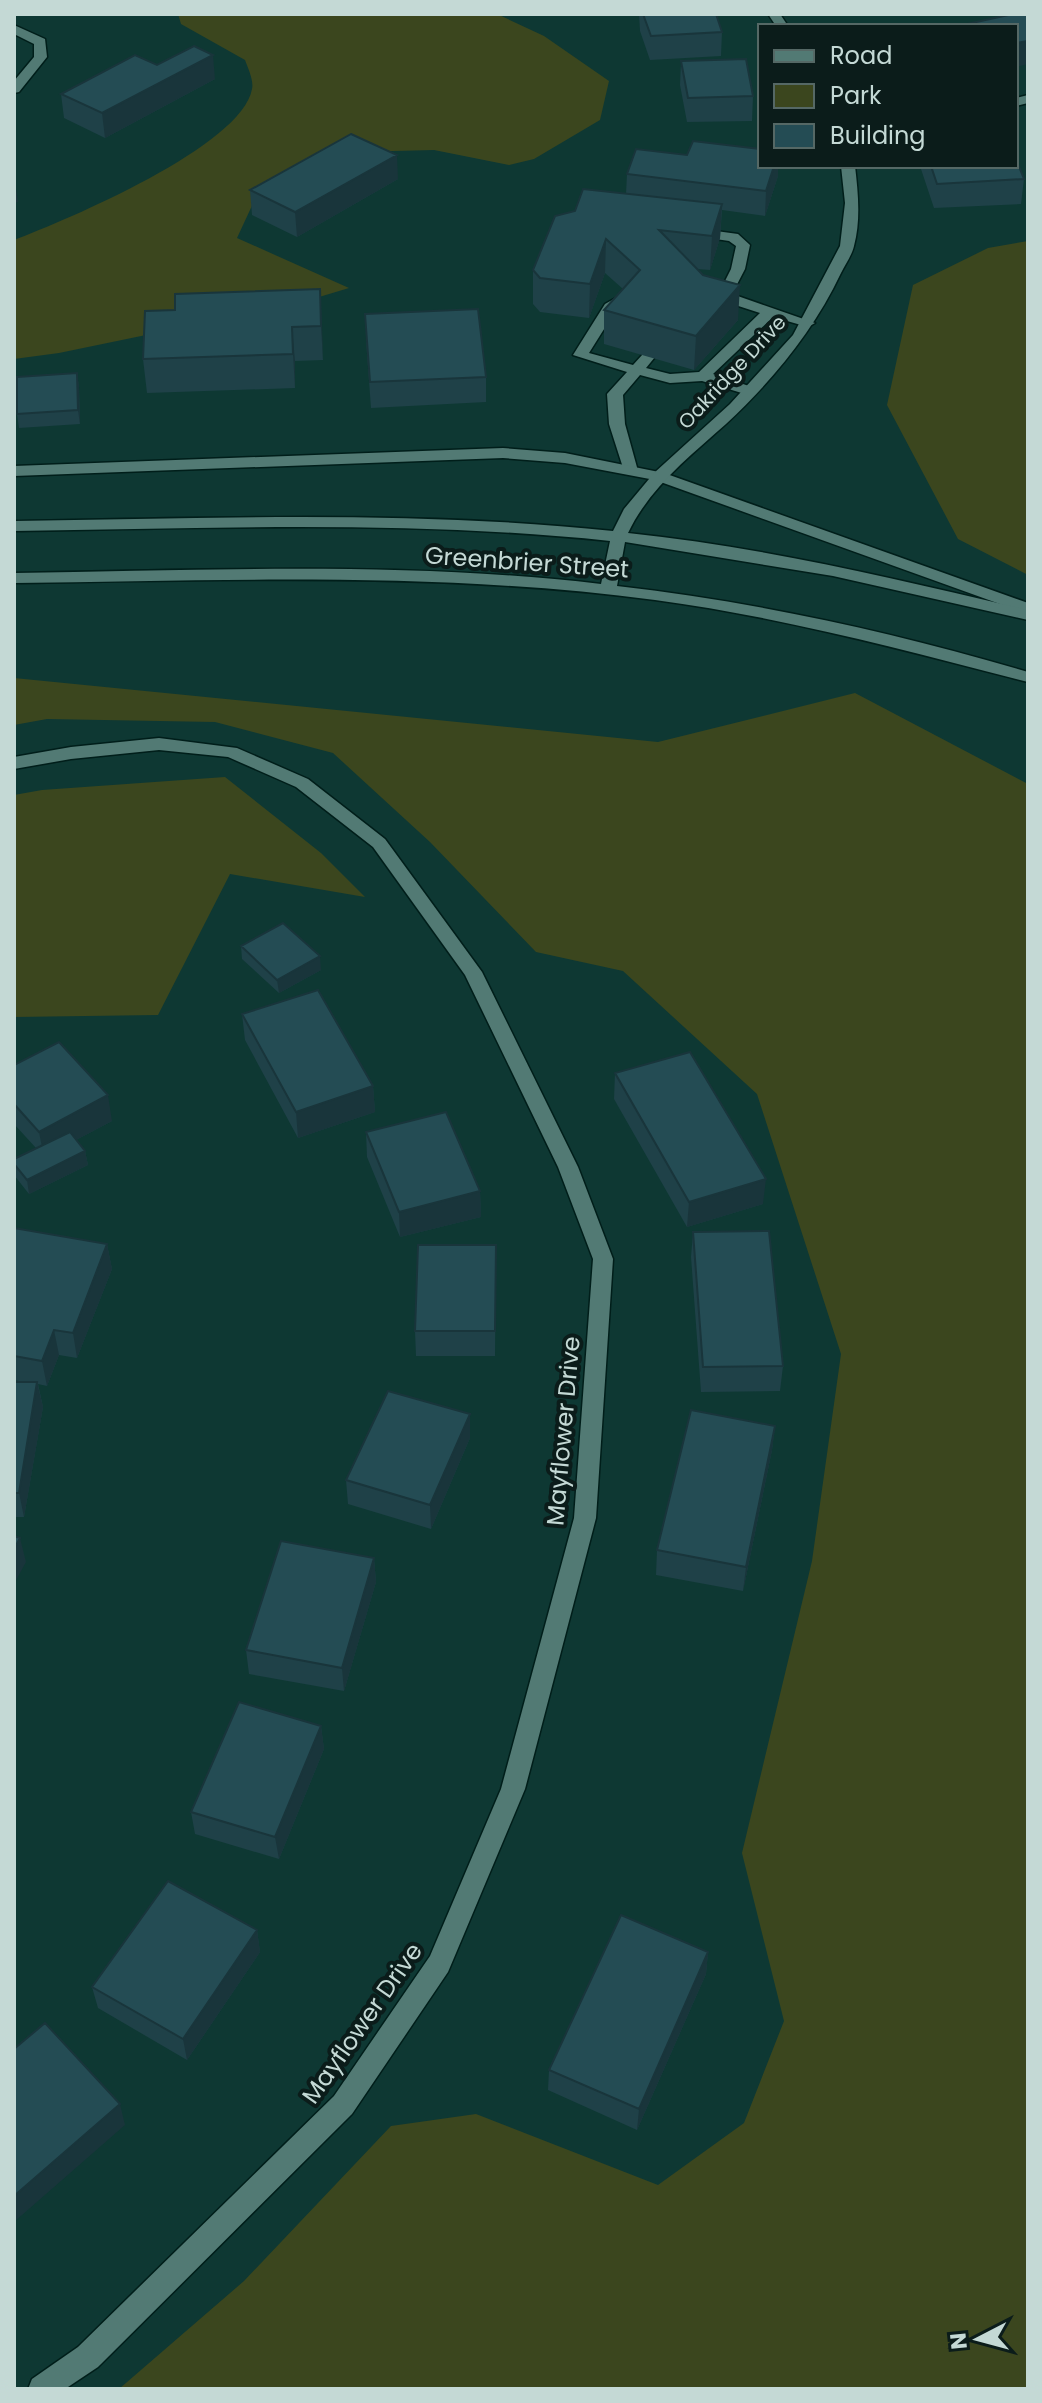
<svg xmlns="http://www.w3.org/2000/svg" width="1042" height="2403" font-family="Poppins,sans-serif">
	<style>
		.green { fill: #3b461e }
		.lines { fill: none; stroke-linecap: round; stroke-linejoin: round }
		.lane-casing { stroke: #001e1a; stroke-width: 3 }
		.street-casing { stroke: #001e1a; stroke-width: 3 }
		.secondary-casing { stroke: #001e1a; stroke-width: 3 }
		.lane { fill: #527a74; fill-rule: evenodd }
		.street { fill: #527a74; fill-rule: evenodd }
		.secondary { fill: #527a74; fill-rule: evenodd }
		.wall { fill: #1f4148 }
		.shaded-wall { fill: #19353b }
		.building { fill: #244c54; stroke: #19353b; stroke-width: 2 }
		.labels { text-anchor: middle; dominant-baseline: central; stroke-width: 8; stroke-linejoin: round; paint-order: stroke }
		.far-street-label { font-size: 20px; fill: #c4d9d5; stroke: #0b1c1a }
		.street-label { font-size: 24px; fill: #c4d9d5; stroke: #0b1c1a }
	</style>
	<rect width="100%" height="100%" fill="#0e3833"/>
	<path class="green" d="M178,14H497L544,36L609,81L600,120L534,159L509,165L434,150L353,152L262,184L237,238L349,288L296,304L59,353L14,359V240C67,220 242,146 252,89C254,81 248,68 245,60L181,24Z
		M1028,241V575L958,539L887,405L913,285L988,248Z
		M14,678L658,742L855,693L1028,784V2389H119L244,2281L391,2126L476,2114L658,2185L744,2123L784,2021L742,1853L812,1561L841,1354L757,1094L623,971L536,952L430,842L333,753L215,722L47,719L14,725Z
		M225,777L321,853L365,897L230,874L158,1015L14,1017V795L42,790Z"/>
	<g class="lines">
		<g class="lane-casing">
			<path id="lane" d="M694,228L738,234L750,245L745,269L732,294L815,323L808,327L773,317L713,374L755,388V394H745L702,381L670,383L640,375L623,395L625,424L638,471L635,474H625L609,424L607,394L627,372L573,355L605,304L621,295L628,299L616,310L589,353L633,365L643,354H653L655,357L646,368L670,374L699,372L760,313L726,302L719,306H709L707,303L712,298L709,294L720,291L731,269L736,246L729,241L689,235V229Z"/>
		</g>
		<g class="street-casing">
			<path id="street" d="M14,25L45,39L47,57L19,92L14,93V81L34,57V44L14,34Z
				M1028,95V103L1016,106V98Z
				M503,448L565,453L664,473L1028,603V614L655,480L565,463L503,458L14,476V466Z
				M159,738L237,748L308,779L385,839L482,972L578,1167L613,1259L596,1518L525,1789L448,1972L352,2114L98,2367L65,2389H28L32,2379L78,2347L334,2096L430,1956L501,1789L574,1518L593,1259L558,1167L465,975L373,847L296,787L228,757L159,750L71,759L14,769V757L71,747Z"/>
		</g>
		<g class="secondary-casing">
			<path id="secondary" d="M768,14H780L788,26H776Z
				M841,166H855C858,192 861,220 854,246C852,255 845,265 841,273C813,332 773,380 726,424C689,457 650,487 628,533C763,547 896,579 1028,610V620L833,576L625,542L617,586C757,602 893,632 1028,672V682C904,650 782,617 655,600C444,572 228,580 14,583V573C209,570 407,561 601,584L610,541C412,520 212,528 14,531V521C214,518 414,510 613,531L624,509L654,473L730,404L793,335L840,246L845,203Z"/>
		</g>
		<use href="#lane" class="lane"/>
		<use href="#street" class="street"/>
		<use href="#secondary" class="secondary"/>
	</g>
	<path class="wall" d="M639,14H716L722,32L721,56L650,60L640,31Z
		M681,61L753,96L752,121L687,122L680,85Z
		M157,65L215,79L105,138L64,118L61,94Z
		M760,166H778V176L765,216L722,210L720,238L710,270L697,269L738,320L694,370L604,344V310L623,289L605,273L589,318L540,312L533,304V270L575,211L626,194L627,174Z
		M920,166H1016L1024,179L1021,204L934,208Z
		M398,179L297,237L252,215L250,190Z
		M320,289L323,360L295,361V388L147,393L143,359L175,310Z
		M366,340L486,377V402L371,408Z
		M77,373L79,387L80,424L19,428L17,414Z
		M241,946L321,970L279,993L242,959Z
		M242,1014L373,1086L375,1112L298,1138L245,1040Z
		M14,1065L112,1121L76,1140L85,1151L88,1165L29,1194L14,1175V1159L36,1148L14,1124Z
		M615,1073L763,1204L687,1227L614,1099Z
		M366,1132L480,1191L481,1217L400,1237L367,1157Z
		M14,1228L107,1244L112,1269L77,1358L59,1355L47,1386L38,1384L43,1407L24,1517H14V1382H24L14,1380Z
		M693,1232L783,1366L780,1391L701,1392L691,1257Z
		M496,1245L495,1356H416L415,1331Z
		M775,1426L772,1450L743,1591L656,1575L657,1550Z
		M470,1438L431,1529L348,1504L346,1480Z
		M374,1558L376,1582L344,1691L249,1674L246,1650Z
		M321,1726L324,1749L279,1859L195,1834L191,1812Z
		M257,1930L260,1952L187,2060L98,2008L92,1987Z
		M708,1952L706,1974L637,2130L548,2090L549,2070Z"/>
	<path class="shaded-wall" d="M1028,41V64L1016,67V43Z
		M213,55L215,79L105,138L102,113Z
		M397,155L398,179L297,237L295,212Z
		M774,166H778V176L765,216L766,191Z
		M14,189H16L18,202L14,203Z
		M722,204L720,238L710,270L712,236Z
		M606,239L605,273L589,318L590,284Z
		M740,285L738,320L694,370L696,336Z
		M320,289L322,324L323,360L321,326Z
		M292,327L295,361V388L293,354Z
		M77,373L79,387L80,424L78,410Z
		M320,956L321,970L279,993L277,980Z
		M373,1086L375,1112L298,1138L296,1112Z
		M108,1095L112,1121L44,1157L39,1132Z
		M85,1151L88,1165L29,1194L27,1180Z
		M766,1179L763,1204L687,1227L689,1202Z
		M480,1191L481,1217L400,1237L399,1212Z
		M107,1244L112,1269L77,1358L73,1333Z
		M54,1330L59,1355L47,1386L42,1361Z
		M37,1382L43,1407L24,1517L19,1493Z
		M470,1414V1438L431,1529L430,1505Z
		M775,1426L772,1450L743,1591L746,1567Z
		M20,1538L26,1562L14,1584V1549Z
		M374,1558L376,1582L344,1691L342,1668Z
		M321,1726L324,1749L279,1859L275,1837Z
		M257,1930L260,1952L187,2060L183,2039Z
		M708,1952L706,1974L637,2130L639,2109Z
		M120,2104L125,2125L14,2222V2196Z"/>
	<path class="building" d="M643,14H716L722,32L651,36Z
		M1013,14H1026L1028,15V41L1016,43V26H958Z
		M194,46L213,55L102,113L61,94L135,55L157,65Z
		M746,59L753,96L688,98L681,61Z
		M351,134L397,155L295,212L250,190Z
		M693,141L760,149V166H774L766,191L627,174L636,149L687,155Z
		M1016,159L1024,179L937,184L931,166H1016Z
		M583,189L722,204L712,236L659,230L703,275L740,285L696,336L604,310L640,270L606,239L590,284L540,278L533,270L555,216L575,211Z
		M320,289L321,326L292,327L293,354L143,359L145,311L175,310V294Z
		M478,309L486,377L370,382L365,314Z
		M77,373L78,410L17,414V377Z
		M283,923L320,956L277,980L241,946Z
		M318,990L373,1086L296,1112L242,1014Z
		M59,1042L108,1095L39,1132L14,1104V1065Z
		M690,1052L766,1179L689,1202L615,1073Z
		M446,1112L480,1191L399,1212L366,1132Z
		M70,1132L85,1151L27,1180L14,1164V1159Z
		M14,1228L107,1244L73,1333L54,1330L42,1361L14,1356Z
		M769,1231L783,1366L703,1367L693,1232Z
		M418,1245H496L495,1331H415Z
		M14,1382H37L19,1493H14Z
		M388,1391L470,1414L430,1505L346,1480Z
		M691,1410L775,1426L746,1567L657,1550Z
		M14,1536L20,1538L14,1549Z
		M281,1541L374,1558L342,1668L246,1650Z
		M239,1702L321,1726L275,1837L191,1812Z
		M168,1881L257,1930L183,2039L92,1987Z
		M621,1915L708,1952L639,2109L549,2070Z
		M45,2023L120,2104L14,2196V2049Z"/>
	<g class="labels">
		<g class="far-street-label">
			<text transform="translate(732 372) rotate(-47)">Oakridge Drive</text>
		</g>
		<g class="street-label">
			<text transform="translate(527 562) rotate(4)">Greenbrier Street</text>
			<text transform="translate(563 1431) rotate(-85)">Mayflower Drive</text>
			<text transform="translate(362 2023) rotate(-55)">Mayflower Drive</text>
		</g>
	</g>
	<rect width="1042" height="2403" fill="none" stroke="#c4d9d5" stroke-width="32"/>
	<rect x="758" y="24" width="260" height="144" fill="#0b1c1a" stroke="#556865" stroke-width="2"/>
	<rect x="774" y="50" width="40" height="12" fill="#527a74" stroke="#556865" stroke-width="2"/>
	<text x="830" y="64" font-size="24" fill="#c4d9d5">Road</text>
	<rect x="774" y="84" width="40" height="24" fill="#3b461e" stroke="#556865" stroke-width="2"/>
	<text x="830" y="104" font-size="24" fill="#c4d9d5">Park</text>
	<rect x="774" y="124" width="40" height="24" fill="#244c54" stroke="#556865" stroke-width="2"/>
	<text x="830" y="144" font-size="24" fill="#c4d9d5">Building</text>
	<g transform="translate(978 2339) rotate(264)" stroke="#0b1c1a" stroke-width="6" paint-order="stroke">
	<path d="M0-6L14 30L0 20L-14 30Z" fill="#c4d9d5"/>
	<text y="-12" font-size="22" font-weight="bold" text-anchor="middle" fill="#c4d9d5">N</text>
	</g>
</svg>
